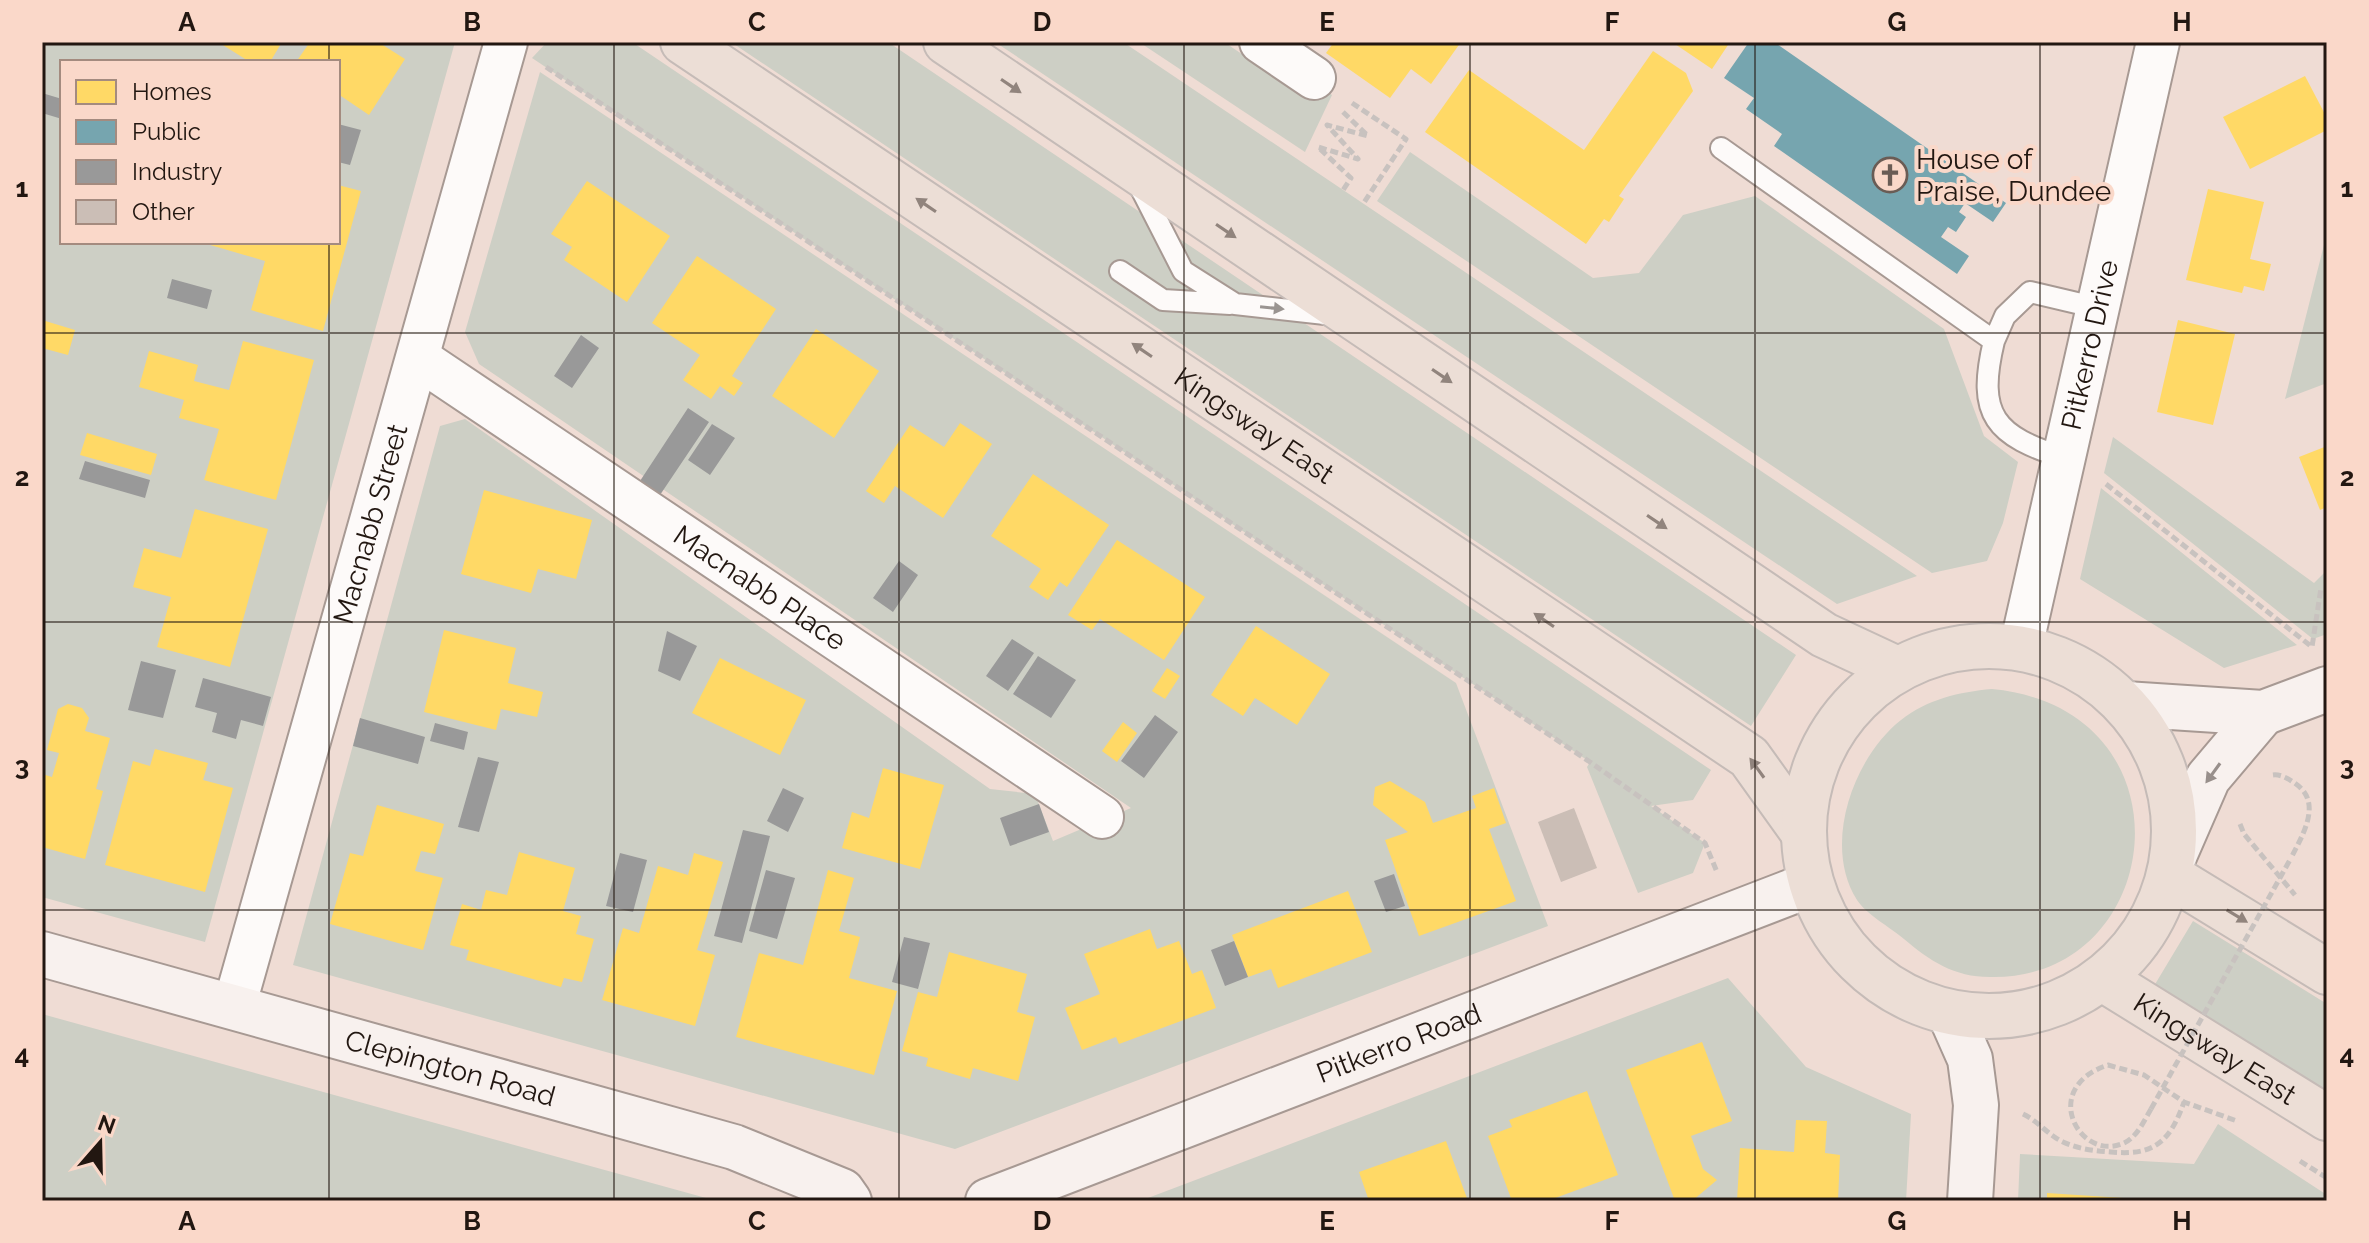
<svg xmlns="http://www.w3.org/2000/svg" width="2369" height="1243" font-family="Raleway,sans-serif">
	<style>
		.green { fill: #cdcfc5; fill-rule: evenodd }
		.homes { fill: #ffd966 }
		.public { fill: #76a5af }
		.industry { fill: #999 }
		.building { fill: #cbbeb6 }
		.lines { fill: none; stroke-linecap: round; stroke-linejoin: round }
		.lane-casing { stroke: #a79993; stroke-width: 24 }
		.street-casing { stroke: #a79993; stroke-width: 46 }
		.secondary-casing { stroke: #a79993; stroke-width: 48 }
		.highway-casing { stroke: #c5bbb7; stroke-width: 48 }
		.path { stroke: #c8c2bf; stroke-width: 5; stroke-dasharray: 8 4; stroke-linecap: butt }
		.lane { stroke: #fdfaf9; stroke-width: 20 }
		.street { stroke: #fdfaf9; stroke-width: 42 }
		.secondary { stroke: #f8f1ee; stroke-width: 44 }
		.highway { stroke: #ecded6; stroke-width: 44 }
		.path-bridge { stroke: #c8c2bf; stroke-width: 5; stroke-dasharray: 8 4; stroke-linecap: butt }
		.oneway { fill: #91847d }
		.oneway2 { fill: #9a9491 }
		.oneway3 { fill: #988f8b }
		.grid { fill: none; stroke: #221711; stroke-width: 2; stroke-opacity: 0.55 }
		.labels { text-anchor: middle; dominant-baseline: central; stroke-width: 8; stroke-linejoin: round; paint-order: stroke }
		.poi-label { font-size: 28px; fill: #221711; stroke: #fad8c9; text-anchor: start }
		.street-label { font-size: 28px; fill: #221711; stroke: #fad8c9 }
		.neatline { fill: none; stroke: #221711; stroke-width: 3 }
		.grid-label { font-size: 26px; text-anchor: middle; font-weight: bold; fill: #221711 }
	</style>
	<rect width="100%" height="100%" fill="#efdcd4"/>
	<path class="green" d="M42,42H455L205,942L42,897ZM62,62H338V242H62Z
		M547,42H632L1711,770L1693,800L1651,806L1705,843L1693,873L1638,893L1587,767L1590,762L532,58Z
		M731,42H888L1796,655L1751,726Z
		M995,42H1123L1917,576L1837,604Z
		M1139,42H1224L1297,91L1307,79L1332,95L1305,152Z
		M540,72L1456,683L1548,926L955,1149L293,965L440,426L465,419L990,789L1035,794L1053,841L1131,808L479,364L465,332Z
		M1410,152L1593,278L1639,273L1683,215L1755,196L1944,329L1984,436L2018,462L2003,523L1987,561L1932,573L1377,201Z
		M2327,233V383L2285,399Z
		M2113,437L2314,583L2327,570V634L2313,639L2104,473Z
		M2101,488L2297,645L2224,668L2080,579Z
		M1992,689C2198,709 2167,981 1990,977C1954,977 1930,961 1904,939C1890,927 1867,915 1857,900C1822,845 1853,758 1901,720C1928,699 1959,692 1992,689Z
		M2193,921L2327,1004V1093L2154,986Z
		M1728,978L1806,1067L1911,1114L1906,1201H1140Z
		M42,1014L706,1198V1201H42Z
		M2218,1124L2327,1195V1201H2018L2020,1154L2194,1164Z"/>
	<path class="homes" d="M218,42H282L270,62H250Z
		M310,42H378L405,59L369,115L338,94V62H296Z
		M1334,42H1461L1431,84L1411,69L1390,98L1326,53Z
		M1672,42H1730L1712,69Z
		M1653,51L1686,73L1693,91L1619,196L1624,199L1609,222L1604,219L1586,244L1425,132L1469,70L1584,150Z
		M2305,76L2327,118V130L2250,169L2223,117Z
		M587,181L670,236L627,302L564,260L572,247L551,234Z
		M338,185L361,191L323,331L251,310L265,261L200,242H338Z
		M2208,189L2264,202L2250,259L2271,264L2264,291L2244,286L2242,293L2186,280Z
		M697,256L776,309L732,376L743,383L734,396L720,386L711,399L683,380L700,355L652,323Z
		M42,320L75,330L68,355L42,348Z
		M2178,320L2235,334L2213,425L2157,412Z
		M816,329L879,371L834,438L772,396Z
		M243,341L314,360L276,500L204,480L219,429L179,418L184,400L139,387L149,351L198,365L194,381L229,390Z
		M960,423L992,444L943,518L895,486L884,503L866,491L910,425L944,447Z
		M87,433L157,454L151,475L80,455Z
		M2327,446V507L2320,510L2299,457Z
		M1033,474L1109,525L1067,587L1060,582L1048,600L1029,587L1041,569L991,536Z
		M484,490L592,520L576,579L538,569L531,593L461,574Z
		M195,509L268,529L230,667L157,647L171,597L133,587L144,548L181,558Z
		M1117,540L1205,597L1164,660L1100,619L1092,630L1068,615Z
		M1256,626L1330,674L1297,725L1255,698L1243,716L1211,695Z
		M444,630L516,648L508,683L543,692L537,717L501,709L496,730L424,712Z
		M720,658L806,700L780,755L692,713Z
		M1167,668L1180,676L1165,699L1152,691Z
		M68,704L82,708L89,718L85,731L110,738L96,789L103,791L85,859L42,847V774L52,777L59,753L47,750L58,709Z
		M1123,722L1137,733L1117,762L1102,751Z
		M155,749L208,763L203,780L233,788L205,892L105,865L133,761L150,766Z
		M883,768L944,785L920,869L842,848L852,812L869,818Z
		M1390,781L1425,802L1433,823L1476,808L1472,796L1494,788L1506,823L1489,829L1516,901L1419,936L1385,840L1408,832L1373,805L1375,787Z
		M377,805L444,824L435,854L421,851L415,871L443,878L423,950L330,924L350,853L363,856Z
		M519,852L575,868L563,911L581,916L576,934L594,939L582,982L564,978L561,987L466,960L469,950L450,945L462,904L481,910L486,890L507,895Z
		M694,853L723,862L697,950L715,955L695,1026L602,1000L623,928L639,933L658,866L688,875Z
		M828,870L854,878L839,931L860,937L849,978L897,991L874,1075L736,1037L759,953L803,965Z
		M1348,891L1372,952L1278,988L1271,969L1248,977L1232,935Z
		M1150,929L1157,949L1179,941L1192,974L1202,970L1216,1008L1119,1044L1116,1037L1082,1050L1065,1008L1100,994L1084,954Z
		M949,952L1027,974L1017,1012L1035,1017L1018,1081L973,1068L970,1079L926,1066L928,1058L902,1051L918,992L937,997Z
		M1702,1042L1732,1121L1691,1136L1703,1169L1717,1180L1692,1201H1675L1626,1070Z
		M1587,1091L1618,1175L1547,1201H1512L1488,1136L1512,1127L1509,1120Z
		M1796,1120L1827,1121L1825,1153L1840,1155L1838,1201H1737L1740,1148L1794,1152Z
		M1446,1141L1468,1201H1369L1359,1172Z
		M2047,1193L2123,1198V1201H2047Z"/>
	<path class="public" d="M1749,42H1774L2006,203L1993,222L1965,203L1959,212L1966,217L1956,232L1948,227L1941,237L1969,256L1957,274L1774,146L1782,134L1746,109L1754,98L1724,78Z"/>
	<path class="industry" d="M42,93L62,99V119L42,113Z
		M338,124L361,130L350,165L338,162Z
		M172,279L212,290L207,309L167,298Z
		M581,335L599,348L572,388L554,376Z
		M688,408L709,422L660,495L640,481Z
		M712,424L735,438L710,475L688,460Z
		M85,461L150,480L145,498L79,479Z
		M899,561L918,575L893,612L873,598Z
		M667,631L697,646L680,681L658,671Z
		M1012,639L1034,653L1008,691L986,676Z
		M1038,656L1076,680L1051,718L1013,694Z
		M141,661L176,670L163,718L128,710Z
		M203,678L271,697L263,726L241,720L236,739L212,732L217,713L195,707Z
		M1155,715L1178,732L1144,778L1121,761Z
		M360,718L425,737L418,764L353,746Z
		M435,723L468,732L464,750L430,741Z
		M478,757L499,762L479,832L458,827Z
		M783,788L804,798L788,832L767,821Z
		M1039,804L1049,832L1010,846L1000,818Z
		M743,830L770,836L742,943L714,936Z
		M620,853L647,860L633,912L606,906Z
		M766,870L795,878L777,939L749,931Z
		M1394,874L1405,906L1386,912L1374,881Z
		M904,937L930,943L918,989L892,982Z
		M1234,941L1248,977L1225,986L1211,950Z"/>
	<path class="building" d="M1574,808L1597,868L1561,882L1538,822Z"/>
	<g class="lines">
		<g class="lane-casing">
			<path id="lane" d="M1721,148L1994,341C1976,416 1995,436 2065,458
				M1138,183L1183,271L1235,304L1334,315
				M1120,271L1163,300L1230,304
				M1994,341L2005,316L2030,292L2098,308"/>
		</g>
		<g class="street-casing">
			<g id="street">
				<path d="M1261,42L1314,78"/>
				<path id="s1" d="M418,358L1102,817"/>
				<path id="s2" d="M2021,647L2158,42"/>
				<path id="s3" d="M234,1007L506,42"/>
			</g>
		</g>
		<g class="secondary-casing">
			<g id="secondary">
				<path d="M2125,704L2263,713L2327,689"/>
				<path d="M2174,856L2208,778L2263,713"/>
				<path id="s4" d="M42,954L734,1147L842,1191L849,1201"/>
				<path d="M1950,1014L1970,1059L1976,1105L1970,1201"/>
				<path id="s5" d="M988,1201L1809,885"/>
			</g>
		</g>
		<g class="highway-casing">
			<g id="highway">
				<path id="s6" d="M683,42L1749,757L1802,831"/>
				<path d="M946,42L1824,635L1897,669"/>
				<circle cx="1989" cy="831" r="185"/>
				<path d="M2170,876L2327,972"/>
				<path id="s7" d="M2103,979L2327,1118"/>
			</g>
		</g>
		<path class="path" d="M546,67L1590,762L1705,843L1717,872
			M1352,103L1406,139L1363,204
			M1343,112L1368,136L1327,125L1358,159L1318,147L1351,178L1343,190
			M2106,484L2312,647L2321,588
			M2273,775C2281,774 2289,779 2296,784C2323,803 2302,836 2291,858
			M2240,824L2244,834L2295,895
			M2151,1109C2144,1121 2137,1137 2124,1143C2080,1163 2038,1088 2108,1065L2144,1075L2184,1102L2237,1121
			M2023,1114C2038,1121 2048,1135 2063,1142C2078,1149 2095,1151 2111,1152C2154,1156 2170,1142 2184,1102
			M2300,1161L2327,1178"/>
		<use href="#lane" class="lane"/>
		<use href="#street" class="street"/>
		<use href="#secondary" class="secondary"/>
		<use href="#highway" class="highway"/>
		<path class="path-bridge" d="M2151,1109L2291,858"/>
	</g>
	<defs><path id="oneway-solid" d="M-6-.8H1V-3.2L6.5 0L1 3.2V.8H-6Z" transform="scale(2)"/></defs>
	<g class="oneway">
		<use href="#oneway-solid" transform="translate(1011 86) rotate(34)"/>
		<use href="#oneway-solid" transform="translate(926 205) rotate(-146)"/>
		<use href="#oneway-solid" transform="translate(1226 231) rotate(34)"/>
		<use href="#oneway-solid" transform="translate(1142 350) rotate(-146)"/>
		<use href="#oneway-solid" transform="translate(1442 376) rotate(34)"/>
		<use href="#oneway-solid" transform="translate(1657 522) rotate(34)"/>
		<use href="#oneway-solid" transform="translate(1544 620) rotate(-146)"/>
		<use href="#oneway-solid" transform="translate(1757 768) rotate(-126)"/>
		<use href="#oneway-solid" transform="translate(2237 916) rotate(31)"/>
	</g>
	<use class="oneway2" href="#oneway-solid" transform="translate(1272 308) rotate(6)"/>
	<use class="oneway3" href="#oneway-solid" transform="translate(2213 773) rotate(126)"/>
	<path class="grid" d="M329,42V62M614,42V1201M899,42V1201M1184,42V1201M1470,42V1201M1755,42V1201M2040,42V1201M329,242V1201M42,333H2327M42,622H2327M42,910H2327"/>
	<defs>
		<g id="church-ring" transform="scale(1.8)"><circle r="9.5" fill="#fad8c9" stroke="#6a5c55" stroke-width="1.5"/><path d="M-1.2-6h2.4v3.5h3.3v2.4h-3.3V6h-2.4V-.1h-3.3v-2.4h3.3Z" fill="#6a5c55"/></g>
	</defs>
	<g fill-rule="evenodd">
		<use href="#church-ring" x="1890" y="175"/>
	</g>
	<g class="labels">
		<g class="poi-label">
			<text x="1916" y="159">House of<tspan x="1916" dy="32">Praise, Dundee</tspan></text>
		</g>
		<g class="street-label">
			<text stroke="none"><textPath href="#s2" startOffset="310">Pitkerro Drive</textPath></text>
			<text stroke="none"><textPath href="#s6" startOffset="688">Kingsway East</textPath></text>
			<text stroke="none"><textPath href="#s3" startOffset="502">Macnabb Street</textPath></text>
			<text stroke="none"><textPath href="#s1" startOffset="412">Macnabb Place</textPath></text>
			<text stroke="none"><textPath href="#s5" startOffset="440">Pitkerro Road</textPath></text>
			<text stroke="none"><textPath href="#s7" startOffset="132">Kingsway East</textPath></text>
			<text stroke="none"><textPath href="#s4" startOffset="424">Clepington Road</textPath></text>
		</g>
	</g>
	<rect width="2369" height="1243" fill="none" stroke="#fad8c9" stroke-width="88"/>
	<rect x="60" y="60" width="280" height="184" fill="#fad8c9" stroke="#a48b7f" stroke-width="2"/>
	<rect x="76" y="80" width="40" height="24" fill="#ffd966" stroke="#a48b7f" stroke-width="2"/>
	<text x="132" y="100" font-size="24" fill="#221711">Homes</text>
	<rect x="76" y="120" width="40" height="24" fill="#76a5af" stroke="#a48b7f" stroke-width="2"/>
	<text x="132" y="140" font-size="24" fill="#221711">Public</text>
	<rect x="76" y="160" width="40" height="24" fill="#999999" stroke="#a48b7f" stroke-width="2"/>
	<text x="132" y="180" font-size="24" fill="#221711">Industry</text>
	<rect x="76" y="200" width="40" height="24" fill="#cbbeb6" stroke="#a48b7f" stroke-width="2"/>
	<text x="132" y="220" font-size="24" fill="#221711">Other</text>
	<g transform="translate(100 1143) rotate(20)" stroke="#fad8c9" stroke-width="6" paint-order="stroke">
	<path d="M0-6L14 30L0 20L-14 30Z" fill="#221711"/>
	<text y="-12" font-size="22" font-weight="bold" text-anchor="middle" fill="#221711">N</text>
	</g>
	<rect x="44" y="44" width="2281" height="1155" class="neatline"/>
	<g class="grid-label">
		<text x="187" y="31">A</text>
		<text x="472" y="31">B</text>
		<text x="757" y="31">C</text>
		<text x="1042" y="31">D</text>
		<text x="1327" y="31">E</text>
		<text x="1612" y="31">F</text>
		<text x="1897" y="31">G</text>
		<text x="2182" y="31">H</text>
		<text x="22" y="197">1</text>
		<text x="2347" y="197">1</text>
		<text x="22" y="486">2</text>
		<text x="2347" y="486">2</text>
		<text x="22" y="775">3</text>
		<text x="2347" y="775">3</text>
		<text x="22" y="1064">4</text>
		<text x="2347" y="1064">4</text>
		<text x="187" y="1230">A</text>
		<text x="472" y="1230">B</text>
		<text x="757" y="1230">C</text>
		<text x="1042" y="1230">D</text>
		<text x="1327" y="1230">E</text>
		<text x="1612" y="1230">F</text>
		<text x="1897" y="1230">G</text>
		<text x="2182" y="1230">H</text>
	</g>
</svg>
